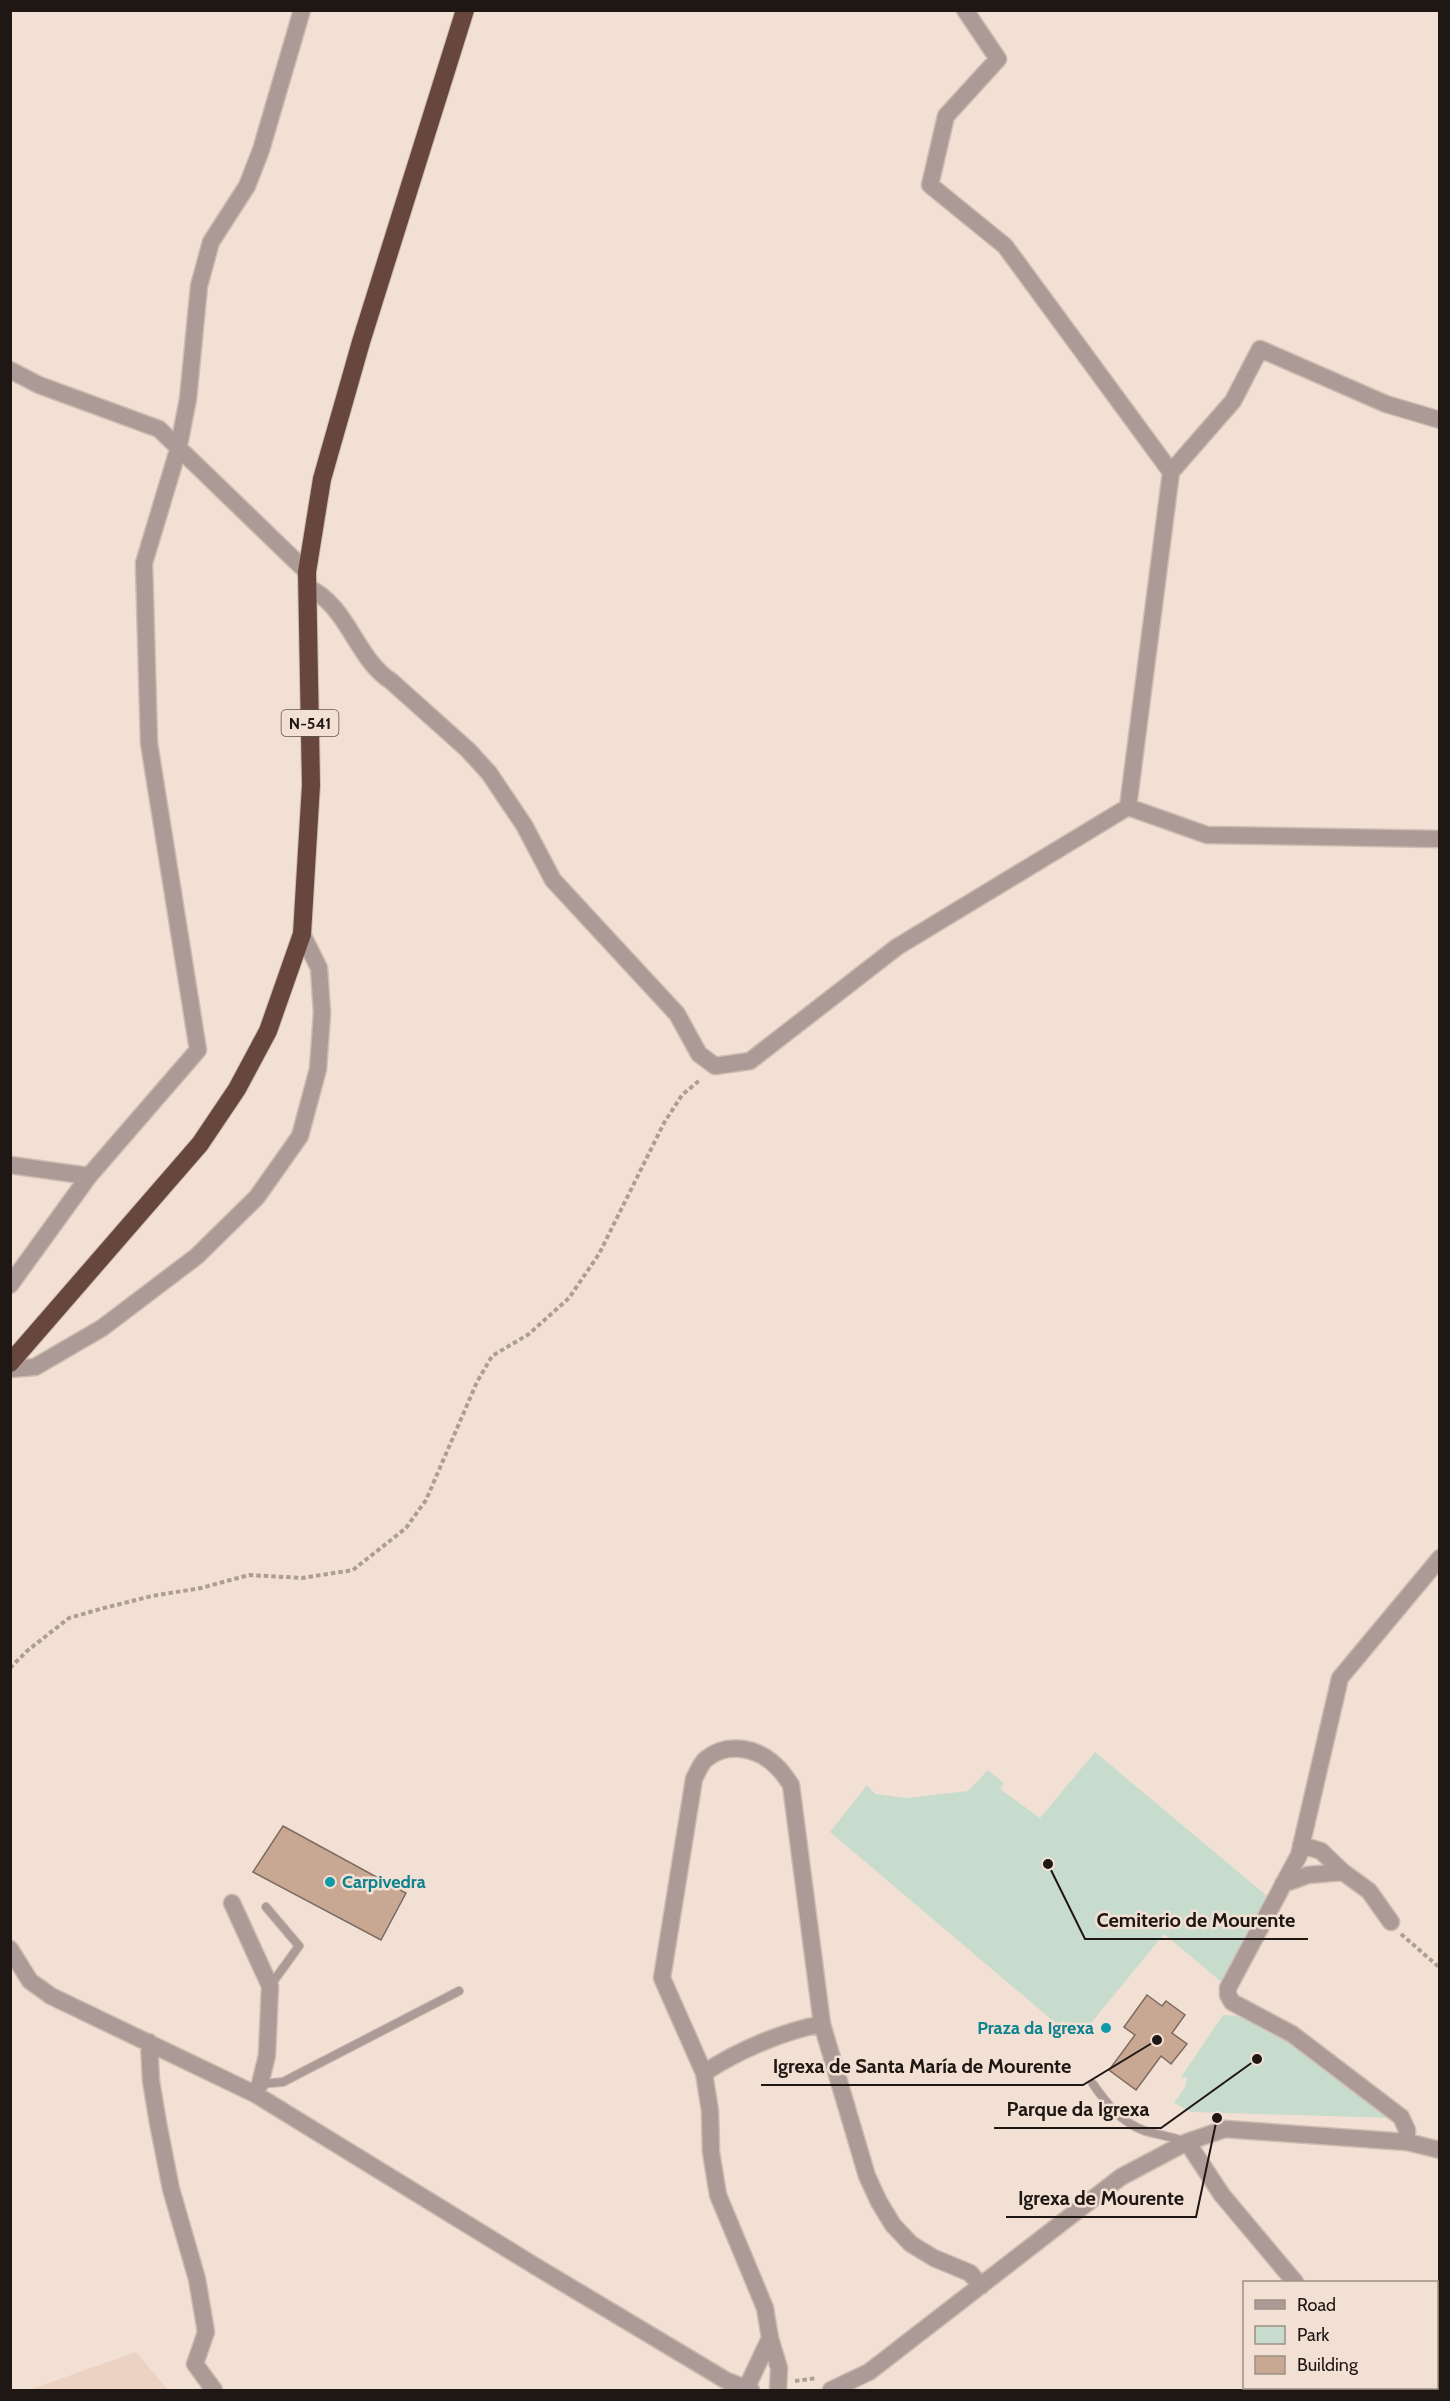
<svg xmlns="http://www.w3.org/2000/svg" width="1450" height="2401" font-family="Cabin,sans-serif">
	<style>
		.built { fill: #ecd2c2 }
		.green { fill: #c7dccd }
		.building { fill: #c8a893; stroke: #7c6b61; stroke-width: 1.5 }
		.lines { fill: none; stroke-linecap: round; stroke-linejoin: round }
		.lane-casing { stroke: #cdbcb1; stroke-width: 10 }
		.street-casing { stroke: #cdbcb1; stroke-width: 19 }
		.highway-casing { stroke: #cdbcb1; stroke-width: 20 }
		.path { stroke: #ad9e95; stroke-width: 4; stroke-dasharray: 4.5 3; stroke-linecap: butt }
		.lane { stroke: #ab9a95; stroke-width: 8 }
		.street { stroke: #ab9a95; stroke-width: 16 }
		.highway { stroke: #67463d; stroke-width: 18 }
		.culture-dot { fill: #0f9aa8; stroke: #f3e0d4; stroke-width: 2 }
		.labels { text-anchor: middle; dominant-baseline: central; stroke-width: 5; stroke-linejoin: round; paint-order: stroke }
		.shield { fill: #f3e0d4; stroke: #5e534d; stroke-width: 1.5 }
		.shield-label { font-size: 16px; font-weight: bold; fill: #1e1713 }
		.culture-label { font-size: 18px; font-weight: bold; fill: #0d838f; stroke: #f3e0d4; text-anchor: start }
		.leader { fill: none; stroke: #1e1713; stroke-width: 2 }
		.callout-dot { fill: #1e1713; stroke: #f3e0d4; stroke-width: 2 }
		.callout-label { font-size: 20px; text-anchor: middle; font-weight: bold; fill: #1e1713; stroke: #f3e0d4; stroke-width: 5; stroke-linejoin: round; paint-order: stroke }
	</style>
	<rect width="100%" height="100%" fill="#f3e0d4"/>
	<path class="built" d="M136,2352L168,2390H29Z"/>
	<path class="green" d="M1095,1752L1267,1896L1224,1984L1164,1934L1082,2034L1063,2021L1058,2025L830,1832L867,1785L875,1794L907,1798L968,1791L988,1770L1004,1783L1000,1789L1040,1818Z
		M1223,2015C1283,2016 1348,2082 1393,2118L1191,2112L1174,2103L1185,2087L1187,2078L1181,2077Z"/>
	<path class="building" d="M283,1826L406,1893L381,1940L253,1872Z
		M1147,1995L1162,2006L1166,2001L1185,2015L1172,2033L1187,2044L1171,2064L1161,2056L1136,2090L1109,2070L1135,2035L1124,2027Z"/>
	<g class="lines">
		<g class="lane-casing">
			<path id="lane" d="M266,1907L299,1946L270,1986
				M260,2084L283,2082L459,1991
				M1093,2084C1106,2103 1122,2123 1145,2131C1159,2135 1173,2137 1187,2142"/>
		</g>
		<g class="street-casing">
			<path id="street" d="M965,10L998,59L946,116L930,185L1005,246L1171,472L1128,807
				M10,370L39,385L159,429L307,572
				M1171,472L1233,401L1260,349L1386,404L1440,420
				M307,587C348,605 356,659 391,681L468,750L489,773L524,825L553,880L677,1014L699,1054L715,1066L750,1061L897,947L1128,807L1207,835L1440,839
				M10,1165L89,1176
				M10,1285L89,1176L198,1050L149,743L144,563L178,450L188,399L199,286L211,242L247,186L261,150L302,10
				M10,1369L35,1367L102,1328L197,1256L257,1197L300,1136L318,1069L322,1013L319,968L302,934
				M1301,1845L1321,1851L1343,1872
				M1283,1884L1308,1875L1343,1872L1369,1891L1391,1922
				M232,1903L270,1986L267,2055L260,2084L255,2094
				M10,1949L30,1981L51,1996L255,2094L535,2266L727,2381L751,2390
				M149,2042L151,2081L158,2123L171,2189L197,2279L206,2332L195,2364L214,2390
				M704,2073C737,2051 783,2031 822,2024
				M1187,2142L1222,2195L1295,2282
				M1407,2142V2130L1401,2117L1292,2034L1232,2002L1228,1995V1988L1299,1855L1340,1678L1440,1558
				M1384,2388L1387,2390
				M746,2389L770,2338
				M778,2390L779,2368L770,2338L765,2308L718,2195L711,2152L710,2111L704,2073L662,1978L694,1779C697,1773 701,1763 706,1759C728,1741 758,1748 776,1766C782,1771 787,1779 791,1785L822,2024L867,2176L879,2202L893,2225L911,2244L934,2258L970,2273L981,2286
				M831,2390L869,2372L1121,2177L1187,2142L1225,2129L1407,2142L1440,2150"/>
		</g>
		<g class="highway-casing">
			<path id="highway" d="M10,1363L200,1144L237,1089L268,1031L302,934L311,785L307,572L322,479L361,342L465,10"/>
		</g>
		<path class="path" d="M10,1668L27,1651L69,1618L104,1608L152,1596L201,1588L249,1575L302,1578L353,1570L406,1528L426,1500L477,1382L492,1356L529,1334L569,1298L599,1254L664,1123L682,1095L701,1079
			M1401,1934L1440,1968
			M795,2381L817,2378"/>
		<use href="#lane" class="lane"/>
		<use href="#street" class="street"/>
		<use href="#highway" class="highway"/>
	</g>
	<g class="culture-dot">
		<circle cx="330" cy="1882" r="6"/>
		<circle cx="1106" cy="2028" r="6"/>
	</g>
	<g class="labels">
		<rect class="shield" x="281.5" y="710" width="57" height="26" rx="4.5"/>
		<g class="shield-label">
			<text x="310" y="723">N-541</text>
		</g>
		<g class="culture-label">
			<text x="342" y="1882">Carpivedra</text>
			<text x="1094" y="2028" text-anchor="end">Praza da Igrexa</text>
		</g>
	</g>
	<path class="leader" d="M1048 1864L1085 1939H1308M1157 2040L1083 2085H761M1257 2059L1161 2128H994M1217 2118L1196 2217H1006"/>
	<g class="callout-dot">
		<circle cx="1048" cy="1864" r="6"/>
		<circle cx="1157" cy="2040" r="6"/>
		<circle cx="1257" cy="2059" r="6"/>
		<circle cx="1217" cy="2118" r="6"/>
	</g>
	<g class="callout-label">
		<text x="1196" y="1927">Cemiterio de Mourente</text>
		<text x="922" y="2073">Igrexa de Santa María de Mourente</text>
		<text x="1078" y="2116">Parque da Igrexa</text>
		<text x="1101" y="2205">Igrexa de Mourente</text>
	</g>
	<rect width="1450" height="2401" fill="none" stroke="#1e1713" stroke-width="24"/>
	<rect x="1243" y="2281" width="195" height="108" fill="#f3e0d4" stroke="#9e9087" stroke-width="1.5"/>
	<rect x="1255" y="2300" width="30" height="9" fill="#ab9a95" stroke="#9e9087" stroke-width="1.5"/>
	<text x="1297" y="2311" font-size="18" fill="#1e1713">Road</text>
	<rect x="1255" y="2326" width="30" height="18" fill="#c7dccd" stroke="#9e9087" stroke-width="1.5"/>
	<text x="1297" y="2341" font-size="18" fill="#1e1713">Park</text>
	<rect x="1255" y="2356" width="30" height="18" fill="#c8a893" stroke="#9e9087" stroke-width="1.5"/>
	<text x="1297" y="2371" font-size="18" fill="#1e1713">Building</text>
</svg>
